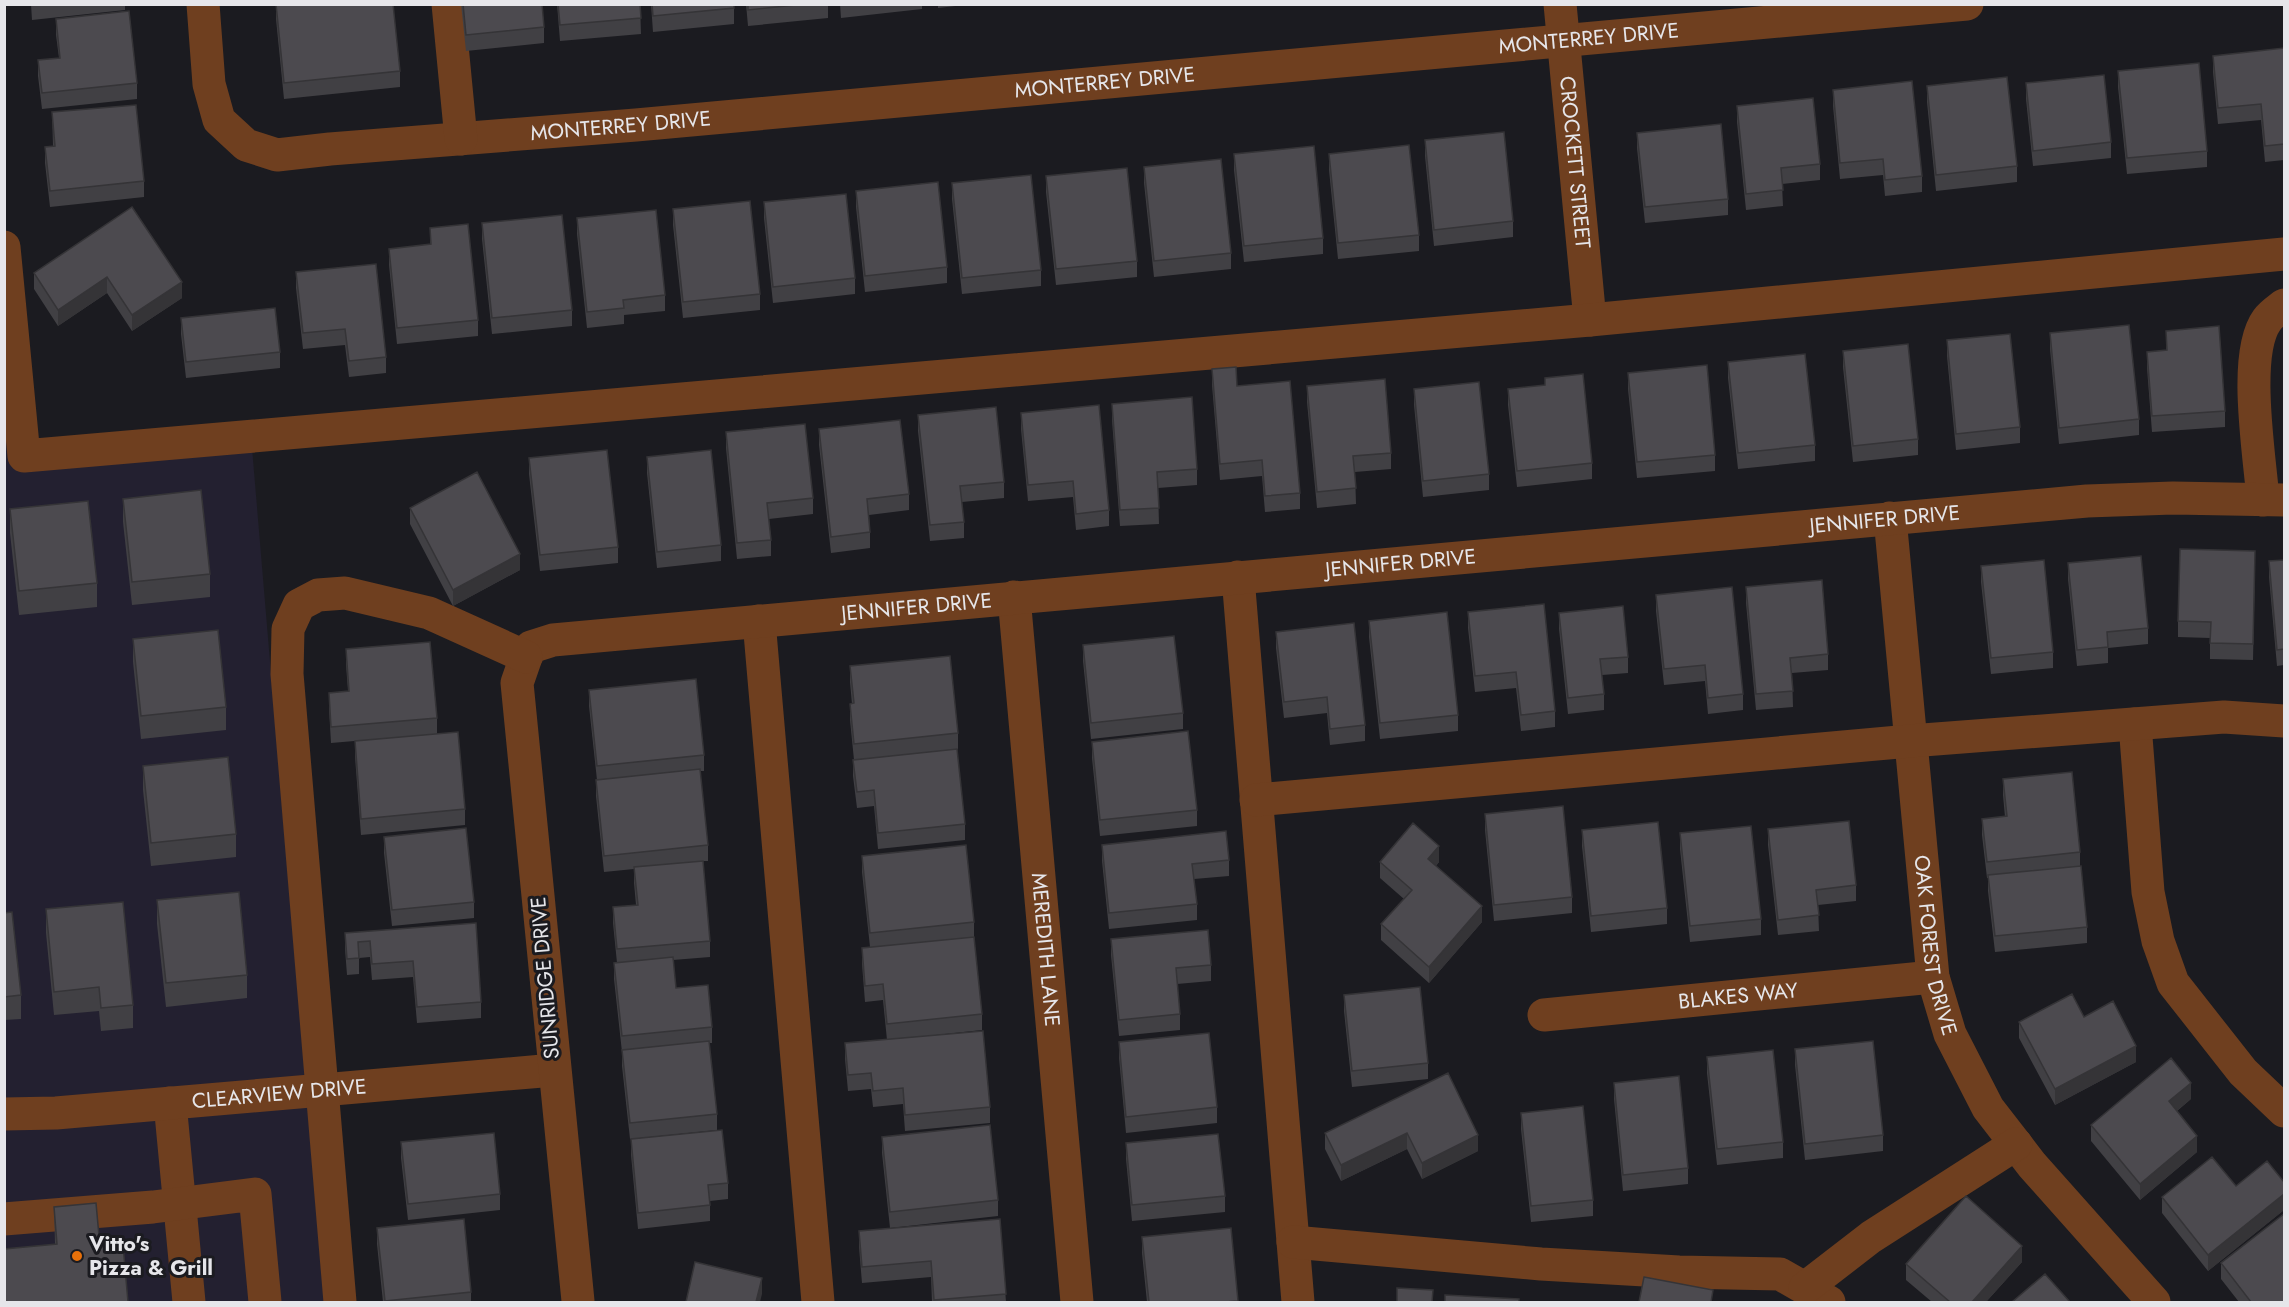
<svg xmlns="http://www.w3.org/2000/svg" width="2289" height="1307" font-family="Jost,sans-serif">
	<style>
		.commercial { fill: #232030 }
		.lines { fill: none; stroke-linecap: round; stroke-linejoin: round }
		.minor { stroke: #6f3f1f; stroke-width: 33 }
		.wall { fill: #414044 }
		.shaded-wall { fill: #353437 }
		.building { fill: #4c4a4f; stroke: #353437; stroke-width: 1.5 }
		.food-dot { fill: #e8710a; stroke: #1b1b20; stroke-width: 2 }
		.labels { text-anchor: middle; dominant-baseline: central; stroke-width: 6; stroke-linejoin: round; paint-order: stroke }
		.street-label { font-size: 21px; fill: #e6e6ea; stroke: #1b1b20 }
		.poi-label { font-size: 21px; font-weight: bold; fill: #e6e6ea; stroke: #1b1b20; text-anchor: start }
	</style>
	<rect width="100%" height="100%" fill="#1b1b20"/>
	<path class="commercial" d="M4,247L24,456L251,436L324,1302H5Z"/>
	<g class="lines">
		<g class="minor">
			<path id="s1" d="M203,4L209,84L219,120L246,145L277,155L330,149L636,125L1967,4"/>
			<path d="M448,4L461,139"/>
			<path id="s2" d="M1560,4L1590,320"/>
			<path d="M4,247L24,456L1590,320L2284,254"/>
			<path d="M2263,500C2260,457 2242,354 2267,320C2271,314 2279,309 2284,305"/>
			<path id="s3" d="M1890,518L1933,977L1950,1034L1988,1108L2032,1165L2154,1302"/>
			<path d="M1238,577L1298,1302"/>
			<path id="s4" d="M1014,597L1077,1302"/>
			<path d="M759,621L818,1302"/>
			<path d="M2135,724L2148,892L2158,941L2173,983L2243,1072L2284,1111"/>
			<path d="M1256,800L1910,741L2224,717L2284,721"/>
			<path id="s5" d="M1544,1015L1933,977"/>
			<path d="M170,1103L189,1302"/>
			<path id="s6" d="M4,1114L56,1113L554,1070"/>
			<path d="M4,1219L153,1207L255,1194L265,1302"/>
			<path d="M1293,1242L1541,1264L1679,1272L1780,1274L1829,1302"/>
			<path d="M1805,1288L1871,1237L2016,1144"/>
			<path id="s7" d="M578,1301L517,683L526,657L531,647L553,640L2087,501L2173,498L2284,500"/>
			<path d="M340,1302L287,674L288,629L299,605L318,595L345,593L429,613L526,657"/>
		</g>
	</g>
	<path class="wall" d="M31,4H125V10L32,20Z
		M276,4L400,71V87L284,99L276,19Z
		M461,4H542L544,27V43L466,51Z
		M557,4H640L641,34L560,41Z
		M651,4H734V24L653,32Z
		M746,4H828V18L748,26Z
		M840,4H922V9L841,18Z
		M938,4H973L938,8Z
		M56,19L137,83V99L42,109L38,76V60L59,58L56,35Z
		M2284,48V160L2265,162L2261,120L2218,124L2213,72V56Z
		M2118,71L2207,151V167L2127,174L2118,87Z
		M2026,83L2111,142V158L2033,166L2026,99Z
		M1927,86L2017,166V182L1936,191L1927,102Z
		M1833,90L1922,176V192L1885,196L1883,175L1840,179L1833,106Z
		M1737,106L1820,164V180L1782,184L1783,206L1746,210L1737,122Z
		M52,112L144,181V197L50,207L45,163V147L53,146Z
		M1637,133L1728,199V215L1645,223L1637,148Z
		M1425,140L1513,221V237L1434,246L1425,156Z
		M1234,154L1323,238V254L1244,262L1234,170Z
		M1329,154L1419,235V251L1338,259L1329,170Z
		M1144,167L1231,253V269L1154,277L1144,183Z
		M1046,176L1137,261V277L1056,285L1046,192Z
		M952,183L1041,270V286L962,294L952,199Z
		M856,191L947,267V283L865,292L856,207Z
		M764,202L855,278V294L773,303L764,218Z
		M132,207L182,298L132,331L107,293L58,326L34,289V273Z
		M673,209L760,294V310L683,318L673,225Z
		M577,218L665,295V311L624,315V324L587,328L577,234Z
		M482,223L572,310V326L492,334L482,239Z
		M430,228L478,320V336L397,344L389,265V249L430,245Z
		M296,272L386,357V373L349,377L345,345L303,349L296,288Z
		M181,318L280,352V368L186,378L181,334Z
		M2166,331L2225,411V427L2152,432L2147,368V352L2166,350Z
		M2050,333L2139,419V435L2059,444L2050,349Z
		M1947,340L2020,427V443L1956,450L1947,356Z
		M1843,351L1918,439V455L1853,462L1843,367Z
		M1728,362L1815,445V461L1738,469L1728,378Z
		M1212,369L1300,493V509L1265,512L1262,476L1220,480L1212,385Z
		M1628,373L1715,455V471L1637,478L1628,389Z
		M1545,378L1592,463V479L1517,487L1508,405V389L1545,385Z
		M1307,386L1391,453V469L1355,472L1356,504L1317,508L1307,402Z
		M1414,389L1489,474V490L1423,497L1414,405Z
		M1112,404L1197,469V485L1158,488L1159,524L1120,526L1112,420Z
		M1021,413L1109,510V526L1076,530L1073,497L1028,501L1021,429Z
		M918,415L1004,482V498L962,502L964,522V538L930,541L918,431Z
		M819,429L909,494V510L869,515L870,532V548L831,553L819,445Z
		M726,432L813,498V514L769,519L771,540V556L737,559L726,448Z
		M647,457L721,545V561L657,568L647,473Z
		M529,458L618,547V563L540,571L529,474Z
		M123,499L210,574V597L132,605L123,522Z
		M410,508L520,570L453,606L410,524Z
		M10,509L97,583V607L19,615L10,533Z
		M2284,560V665L2277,666L2269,577V561Z
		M2068,563L2148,628V644L2108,648V663L2077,666L2068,579Z
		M1981,566L2053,652V668L1991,674L1981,582Z
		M2255,567L2253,660L2210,659V638L2178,637V621Z
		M1746,587L1828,654V670L1792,673L1793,707L1756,710L1746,603Z
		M1656,595L1743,694V710L1708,714L1705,681L1664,685L1656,611Z
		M1468,612L1555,711V727L1521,731L1516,688L1475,692L1468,628Z
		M1559,613L1628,657V673L1602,675L1604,694V710L1568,714L1559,629Z
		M1369,621L1458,715V731L1380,739L1369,637Z
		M1276,632L1365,725V741L1330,745L1327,713L1284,718L1276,648Z
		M133,639L226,707V730L141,739L133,662Z
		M1083,645L1183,713V729L1091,739L1083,661Z
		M346,649L437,718V734L465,809V825L361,835L355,757V741L401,737L331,743L329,709V693L348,691L346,665Z
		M850,666L958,733V749L854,760L850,720V704H852L850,682Z
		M589,690L704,755V771H700L708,845V861H703L710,941V957L673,960L676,988L712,1027V1043H709L717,1114V1130L630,1139L622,1066V1052L614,979V963H617L613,923V907L636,905L634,883V869L604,872L596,796V780H597L589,706Z
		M1092,742L1197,810V826L1100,836L1092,758Z
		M853,760L965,824V840L878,849L874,806L857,808L853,776Z
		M143,766L236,834V857L151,866L143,790Z
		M2003,779L2080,852V866L2087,927V943L1995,952L1988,891V878H1987L1982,835V819L2005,817L2003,795Z
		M1485,814L1572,897V913L1494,921L1485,830Z
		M1768,829L1856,885V901L1818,905L1819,931L1778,935L1768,845Z
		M1582,830L1667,908V924L1591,932L1582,846Z
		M1680,833L1761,919V935L1690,942L1680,849Z
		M384,837L474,902V918L392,926L384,853Z
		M1102,845L1229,860V876L1194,879L1197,904V920L1109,929L1102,861Z
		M862,856L974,922V937L982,1014V1030L908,1038L990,1107V1123L905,1131L903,1104L873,1107L871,1089L848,1091L845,1059V1043L887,1040L883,1000L865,1002L862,964V948L870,947L862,872Z
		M1380,862H1439L1436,866L1482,922L1429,983L1381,940V924L1404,899L1380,878Z
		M157,900L247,975V998L166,1007L157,924Z
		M46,909L133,1005V1028L101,1031L99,1011L54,1015L46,933Z
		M4,913L21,995V1019L4,1020Z
		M476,923L481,1002V1018L417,1023L413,977L372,980L370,957L359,958V974L347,975L345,949V933Z
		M1111,939L1211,965V981L1177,984L1180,1014V1030L1119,1036L1111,955Z
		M1344,995L1428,1063V1079L1352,1087L1344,1011Z
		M2084,1017L2136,1062L2055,1105L2019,1038V1022Z
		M1119,1042L1217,1107V1123L1126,1133L1119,1058Z
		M1795,1049L1883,1135V1151L1805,1160L1795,1065Z
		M1707,1057L1783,1142V1158L1717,1165L1707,1073Z
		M1448,1073L1478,1151L1422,1179L1407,1149L1341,1181L1325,1149V1133Z
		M1614,1083L1688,1168V1184L1623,1191L1614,1099Z
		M2191,1099L2177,1111L2197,1152L2140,1200L2091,1141V1125Z
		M1521,1113L1593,1200V1216L1531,1222L1521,1129Z
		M882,1137L998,1200V1216L890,1228L882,1153Z
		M631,1139L728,1183V1199L710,1201V1221L638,1229L631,1155Z
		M401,1142L500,1194V1210L408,1220L401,1158Z
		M1126,1143L1225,1196V1212L1132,1221L1126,1159Z
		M2284,1182V1210L2208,1271L2162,1213V1197L2236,1186Z
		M54,1207L100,1247L128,1302L55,1244Z
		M1000,1219L1006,1302H932L931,1277L862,1283L859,1247V1231Z
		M377,1228L471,1292V1302H383L377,1244Z
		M1231,1228L1238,1302H1147L1142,1253V1237Z
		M2022,1262L1986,1302H1932L1906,1280V1264Z
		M2221,1263L2284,1302H2239L2221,1279Z"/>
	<path class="shaded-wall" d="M107,277V293L58,326V310Z
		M182,282V298L132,331V315Z
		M520,554V570L453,606V590Z
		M1439,846V862L1428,875V859Z
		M1482,906V922L1429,983V967Z
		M2136,1046V1062L2055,1105V1089Z
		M2191,1083V1099L2169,1117V1101Z
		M1407,1133V1149L1341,1181V1165Z
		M1478,1135V1151L1422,1179V1163Z
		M2197,1136V1152L2140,1200V1184Z
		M2284,1194V1210L2208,1271V1255Z
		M2022,1246V1262L1986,1302H1972Z
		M762,1278V1294L760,1302H756Z"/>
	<path class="building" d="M276,4H393L400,71L284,83Z
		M463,4H542L544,27L466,35Z
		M558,4H640L641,18L560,25Z
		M652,4H734V8L653,16Z
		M748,4H805L748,10Z
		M129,11L137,83L42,93L38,60L60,58L56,19Z
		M2284,48V144L2265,146L2261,104L2218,108L2213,56Z
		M2199,63L2207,151L2127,158L2118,71Z
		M2104,75L2111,142L2033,151L2026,83Z
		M2007,77L2017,166L1936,175L1927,86Z
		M1912,81L1922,176L1885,180L1883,159L1840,163L1833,90Z
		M1813,98L1820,164L1781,168L1783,190L1746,194L1737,106Z
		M136,105L144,181L50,191L45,147L55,146L52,112Z
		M1721,124L1728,199L1645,207L1637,133Z
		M1504,132L1513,221L1434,230L1425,140Z
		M1409,145L1419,235L1338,243L1329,154Z
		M1314,146L1323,238L1244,246L1234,154Z
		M1221,159L1231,253L1154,261L1144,167Z
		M1127,168L1137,261L1056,269L1046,176Z
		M1031,175L1041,270L962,278L952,183Z
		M938,182L947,267L865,276L856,191Z
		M846,194L855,278L773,287L764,202Z
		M750,201L760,294L683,302L673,209Z
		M132,207L182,282L132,315L107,277L58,310L34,273Z
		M656,210L665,295L623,300L624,308L587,312L577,218Z
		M562,215L572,310L492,318L482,223Z
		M468,224L478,320L397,328L389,249L431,244L430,228Z
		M376,264L386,357L349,361L345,329L303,333L296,272Z
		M275,308L280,352L186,362L181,318Z
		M2129,325L2139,419L2059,428L2050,333Z
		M2219,326L2225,411L2152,416L2147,352L2167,350L2166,331Z
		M2010,334L2020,427L1956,434L1947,340Z
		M1908,344L1918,439L1853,446L1843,351Z
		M1805,354L1815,445L1738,453L1728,362Z
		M1707,365L1715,455L1637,462L1628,373Z
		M1236,367L1237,386L1290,381L1300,493L1265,496L1262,460L1220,464L1212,369Z
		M1583,374L1592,463L1517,471L1508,389L1545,385V378Z
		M1385,379L1391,453L1353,456L1356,488L1317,492L1307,386Z
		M1479,382L1489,474L1423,481L1414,389Z
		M1192,397L1197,469L1157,472L1159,508L1120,510L1112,404Z
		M1099,405L1109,510L1076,514L1073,481L1028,485L1021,413Z
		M996,407L1004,482L960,486L964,522L930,525L918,415Z
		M900,420L909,494L867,499L870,532L831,537L819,429Z
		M805,424L813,498L767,503L771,540L737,543L726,432Z
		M607,450L618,547L540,555L529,458Z
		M711,450L721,545L657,552L647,457Z
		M477,472L520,554L453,590L410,508Z
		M201,490L210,574L132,582L123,499Z
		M88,501L97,583L19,591L10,509Z
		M2180,549L2255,551L2253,644L2210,643L2211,622L2178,621Z
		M2141,556L2148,628L2107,632L2108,647L2077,650L2068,563Z
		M2044,560L2053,652L1991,658L1981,566Z
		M2284,560V649L2277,650L2269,561Z
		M1822,580L1828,654L1790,658L1793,691L1756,694L1746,587Z
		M1732,587L1743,694L1708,698L1705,665L1664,669L1656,595Z
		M1544,604L1555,711L1521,715L1516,672L1475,676L1468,612Z
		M1623,606L1628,657L1600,659L1604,694L1568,698L1559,613Z
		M1447,612L1458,715L1380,723L1369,621Z
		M1354,623L1365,725L1330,729L1327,697L1284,702L1276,632Z
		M218,630L226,707L141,716L133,639Z
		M1174,636L1183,713L1091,723L1083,645Z
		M430,642L437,718L331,727L329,693L349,691L346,649Z
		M950,656L958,733L854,744L850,704L854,703L850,666Z
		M696,679L704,755L597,766L589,690Z
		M1188,731L1197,810L1100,820L1092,742Z
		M458,732L465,809L361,819L355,741Z
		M957,749L965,824L878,833L874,790L857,792L853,760Z
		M228,757L236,834L151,843L143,766Z
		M700,769L708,845L604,856L596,780Z
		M2072,772L2080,852L1987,862L1982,819L2007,816L2003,779Z
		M1563,806L1572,897L1494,905L1485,814Z
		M1849,821L1856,885L1816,890L1819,915L1778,920L1768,829Z
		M1658,822L1667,908L1591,916L1582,830Z
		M1413,823L1439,846L1428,859L1482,906L1429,967L1381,924L1412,890L1380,862Z
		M1751,826L1761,919L1690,926L1680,833Z
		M466,828L474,902L392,910L384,837Z
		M1226,831L1229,860L1192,864L1197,904L1109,913L1102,845Z
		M966,845L974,922L870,933L862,856Z
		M703,861L710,941L617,949L613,907L638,905L634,867Z
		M2081,866L2087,927L1995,936L1988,875Z
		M239,892L247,975L166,983L157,900Z
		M123,902L133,1005L101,1008L99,987L54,992L46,909Z
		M12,912L21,995L4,997V913Z
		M476,923L481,1002L417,1007L413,961L372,964L370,941L358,942L359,958L347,959L345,933Z
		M1208,930L1211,965L1176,968L1180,1014L1119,1020L1111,939Z
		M974,937L982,1014L887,1024L883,984L865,986L862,948Z
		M673,957L676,988L708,985L712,1027L622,1036L614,963Z
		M1420,987L1428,1063L1352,1071L1344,995Z
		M2072,994L2084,1017L2113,1001L2136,1046L2055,1089L2019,1022Z
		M983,1031L990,1107L905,1115L903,1088L873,1091L871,1073L848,1075L845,1043Z
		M1209,1033L1217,1107L1126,1117L1119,1042Z
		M709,1041L717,1114L630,1123L622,1050Z
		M1873,1041L1883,1135L1805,1144L1795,1049Z
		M1773,1050L1783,1142L1717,1149L1707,1057Z
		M2171,1058L2191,1083L2169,1101L2197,1136L2140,1184L2091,1125Z
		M1448,1073L1478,1135L1422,1163L1407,1133L1341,1165L1325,1133Z
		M1679,1076L1688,1168L1623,1175L1614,1083Z
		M1583,1106L1593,1200L1531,1206L1521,1113Z
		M990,1125L998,1200L890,1212L882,1137Z
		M722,1130L728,1183L708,1185L710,1205L638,1213L631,1139Z
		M494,1133L500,1194L408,1204L401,1142Z
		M1218,1134L1225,1196L1132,1205L1126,1143Z
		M2212,1157L2236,1186L2267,1161L2284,1182V1194L2208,1255L2162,1197Z
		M1966,1196L2022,1246L1972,1302H1950L1906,1264Z
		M96,1203L100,1247L123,1245L128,1302H4V1249L57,1244L54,1207Z
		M2284,1214V1302H2251L2221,1263Z
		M464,1219L471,1292L385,1301L377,1228Z
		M1000,1219L1006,1294L934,1300L931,1261L862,1267L859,1231Z
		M1231,1228L1238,1301L1225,1302H1149L1142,1237Z
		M695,1262L762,1278L756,1302H686Z
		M2045,1274L2070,1302H2012Z
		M1644,1277L1713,1290L1711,1302H1639Z
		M1397,1288L1433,1290L1432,1302H1397Z
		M1445,1295L1519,1299V1302H1445Z"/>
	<circle class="food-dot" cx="77" cy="1256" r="6"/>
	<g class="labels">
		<g class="street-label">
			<text stroke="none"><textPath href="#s1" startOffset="1504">MONTERREY DRIVE</textPath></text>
			<text stroke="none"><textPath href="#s1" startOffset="1018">MONTERREY DRIVE</textPath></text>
			<text stroke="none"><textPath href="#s1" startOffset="532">MONTERREY DRIVE</textPath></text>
			<text stroke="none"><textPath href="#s2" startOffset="159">CROCKETT STREET</textPath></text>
			<text stroke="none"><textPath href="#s7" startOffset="2020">JENNIFER DRIVE</textPath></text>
			<text stroke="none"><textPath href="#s7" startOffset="1534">JENNIFER DRIVE</textPath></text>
			<text stroke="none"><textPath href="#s7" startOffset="1048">JENNIFER DRIVE</textPath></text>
			<text stroke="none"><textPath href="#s3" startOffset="430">OAK FOREST DRIVE</textPath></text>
			<text stroke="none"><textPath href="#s4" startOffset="354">MEREDITH LANE</textPath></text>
			<text transform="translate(545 978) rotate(-95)">SUNRIDGE DRIVE</text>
			<text stroke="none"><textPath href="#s5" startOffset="195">BLAKES WAY</textPath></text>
			<text stroke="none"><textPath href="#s6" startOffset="276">CLEARVIEW DRIVE</textPath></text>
		</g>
		<g class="poi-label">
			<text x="89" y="1244">Vitto's<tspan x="89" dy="24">Pizza &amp; Grill</tspan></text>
		</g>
	</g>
	<rect width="2289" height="1307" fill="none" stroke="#e6e6ea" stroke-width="12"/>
</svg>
